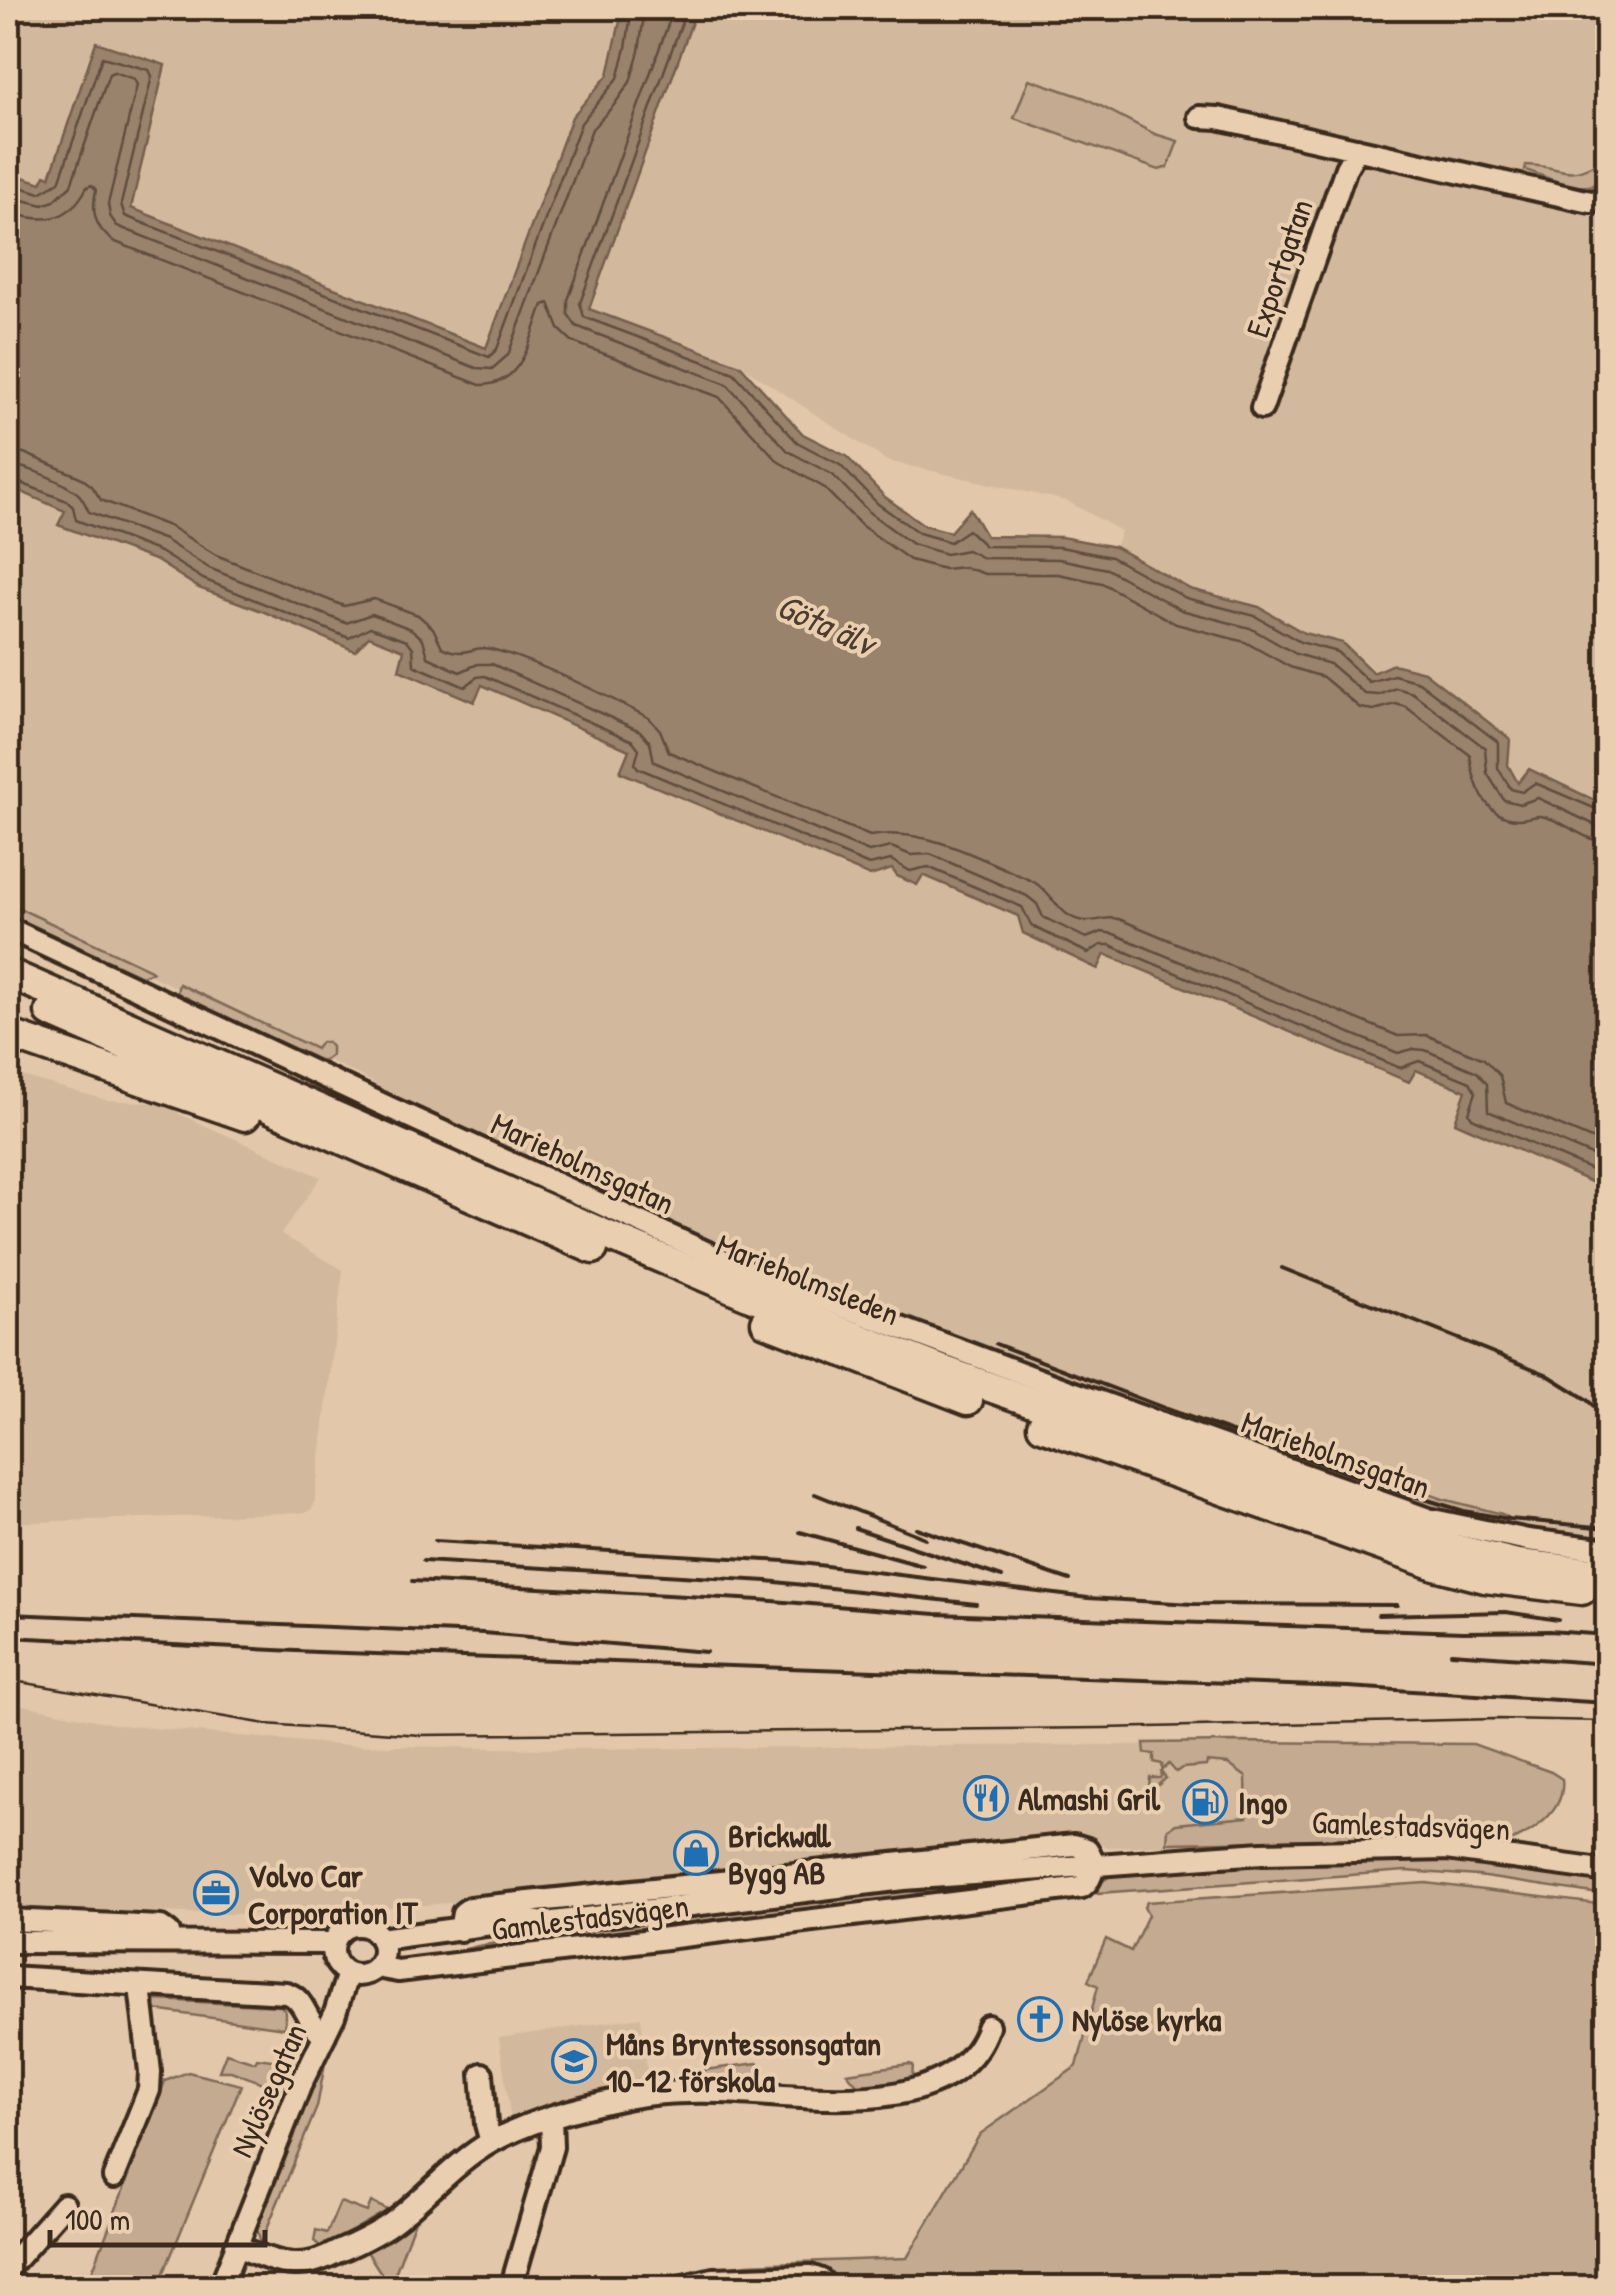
<svg xmlns="http://www.w3.org/2000/svg" width="1615" height="2295" font-family="'Patrick Hand',sans-serif">
	<style>
		.built { fill: #d2b99d }
		.green { fill: #c3aa90; stroke: #7f6a57; stroke-width: 2.5 }
		.water { fill: #9a836d; stroke: #745f4d; stroke-width: 2.5 }
		.lines { fill: none; stroke-linecap: round; stroke-linejoin: round }
		.shore { stroke: #614e3e; stroke-width: 2.5 }
		.minor-casing { stroke: #3b2a1e; stroke-width: 28 }
		.highway-casing { stroke: #3b2a1e; stroke-width: 35 }
		.minor { stroke: #e9ceb0; stroke-width: 20 }
		.highway { stroke: #e9ceb0; stroke-width: 28 }
		.tram { stroke: #3b2a1e; stroke-width: 2.5 }
		.rail { stroke: #3b2a1e; stroke-width: 4 }
		.labels { text-anchor: middle; dominant-baseline: central; stroke-width: 8; stroke-linejoin: round; paint-order: stroke }
		.street-label { font-size: 32px; fill: #3b2a1e; stroke: #e9ceb0 }
		.poi-label { font-size: 32px; font-weight: bold; fill: #3b2a1e; stroke: #e9ceb0; text-anchor: start }
		.water-label { font-size: 35px; font-style: italic; fill: #4e3c2e; stroke: #e9ceb0 }
	</style>
	<rect width="100%" height="100%" fill="#e2c7aa"/>
	<filter id="ink" filterUnits="userSpaceOnUse"><feTurbulence type="fractalNoise" baseFrequency=".01" numOctaves="2"/><feDisplacementMap in="SourceGraphic" scale="20" xChannelSelector="R" yChannelSelector="G"/><feConvolveMatrix kernelMatrix="1 2 1 2 8 2 1 2 1" color-interpolation-filters="sRGB"/></filter>
	<g filter="url(#ink)">
		<path class="built" d="M8,8H623L608,75L572,117L487,348L130,208L164,65L96,42L50,177L42,184L8,172Z
			M697,8H1607V806L1530,769L1518,784L1508,765L1373,673L1342,643L1304,633L1259,607L1190,589L1115,547L1121,531L1067,501L887,461L740,365L589,309Z
			M8,486L65,511L59,525L157,561L199,588L262,611L369,636L404,650L399,669L474,702L482,685L630,751L620,772L892,869L922,875L1018,916L1098,968L1104,954L1409,1082L1415,1070L1467,1092L1456,1122L1607,1189V1546L1474,1525L889,1320L593,1197L392,1095L367,1079L8,907Z
			M8,1072L106,1100L176,1104L179,1114L321,1177L281,1234L343,1270L314,1506L308,1512L8,1523Z
			M8,1702L119,1725L339,1745L550,1749L1254,1744L1255,1842L1108,1847L1093,1838L1062,1840L636,1887L331,1913L230,1914L8,1908Z
			M641,2017L649,2084L606,2091L511,2121L499,2038Z"/>
		<path class="green" d="M1029,79L1085,98L1155,134L1178,141L1168,167L1159,170L1014,118Z
			M1607,154V178C1582,198 1552,178 1525,170L1526,165C1568,166 1562,183 1606,158Z
			M8,903L151,970L153,972L141,976L8,914Z
			M179,984L316,1049L321,1042H327L331,1047V1055L325,1060H319L189,1000L177,992Z
			M1253,1433L1443,1499L1502,1514L1507,1517L1506,1525L1423,1505L1240,1440V1436H1251Z
			M1234,1742L1473,1744L1551,1772L1562,1779C1566,1812 1531,1834 1503,1844V1834L1497,1833L1498,1843L1389,1839L1167,1843L1168,1829L1176,1824L1247,1817L1246,1777L1228,1764L1207,1762L1206,1766L1182,1768L1176,1772L1169,1764L1161,1772L1166,1778L1148,1794L1150,1778H1160C1162,1775 1163,1768 1162,1764L1154,1762V1754L1145,1753L1144,1743Z
			M1388,1857L1494,1864L1608,1880L1607,1895L1478,1876L1406,1871L1097,1893L1103,1881L1110,1876Z
			M1426,1883L1607,1905V2287L656,2288L676,2274L747,2264L907,2258L980,2134L1077,2066L1098,1986L1088,1981L1106,1939L1131,1951L1148,1915L1144,1907L1147,1902Z
			M895,1890L947,1894L429,1958L478,1946L571,1931Z
			M156,2000L281,2006L285,2010V2028L154,2010Z
			M226,2053L255,2062L257,2058L280,2061L275,2088L231,2071H219Z
			M325,2063L317,2107L261,2243L257,2228L299,2125C295,2104 315,2081 325,2063Z
			M758,2063L759,2083L681,2081V2073Z
			M909,2064L913,2065L912,2078L864,2088L859,2087L847,2073Z
			M188,2072L241,2085L158,2287H91L87,2285L165,2081Z
			M340,2202L367,2212L371,2202L388,2210L322,2248L314,2241L316,2230L327,2233Z
			M417,2215L390,2287L366,2250Z"/>
		<path class="water" d="M623,8H697L589,309L740,365L803,434L846,456L885,497L924,525L950,532L970,509L986,536L1061,537L1115,547L1190,589L1259,607L1304,633L1342,643L1373,673L1393,664L1424,672L1510,739L1508,765L1518,783L1529,769L1607,806V1189L1455,1122L1466,1091L1416,1070L1409,1082L1105,954L1098,969L1023,933L1018,916L923,875L917,885L897,876L892,869L870,876L620,772L629,750L482,685L474,702L399,670L404,650L369,636L355,651L262,611L199,588L157,561L58,525L65,511L8,486V172L41,183L45,175L50,177L96,42L165,65L131,208L486,348L572,117L608,75Z"/>
		<g class="lines">
			<path class="shore" d="M674,8L568,300V314L576,326L727,384L788,451L833,475L870,513L912,544L946,554L967,550L983,558L1059,559L1107,569L1181,610L1250,628L1296,654L1330,664L1365,694L1379,695L1396,688L1413,693L1485,748L1487,773L1504,800L1520,804L1538,798L1595,825L1608,827
				M687,8L580,303L584,317L734,373L797,442L840,465L878,504L919,533L950,542L968,530L985,546L1060,547L1111,557L1186,598L1255,616L1300,642L1337,652L1369,682L1394,675L1419,682L1498,742V768L1511,789L1522,792L1535,783L1608,814
				M8,183L40,193L59,182L102,57L149,70L152,76L121,204L125,216L489,357L497,349L581,123L618,78L626,48L632,8
				M8,196L43,205L54,201L71,185L109,74L114,72L134,79L137,85L108,204L110,216L117,226L476,368L492,369L508,355L592,129L614,105L630,82L639,51L645,8
				M8,212C43,223 68,224 87,187L92,185L96,190C91,212 95,228 113,241L480,385C524,385 530,338 543,305L549,303L559,329L573,342L719,397L779,462L823,487L862,526L910,560L944,569L964,567L985,574H1058L1102,583L1176,624L1245,642L1290,667L1323,677L1360,708L1374,710L1396,704L1406,707L1470,755C1473,781 1484,818 1517,819C1525,820 1534,815 1541,816C1565,820 1582,841 1608,842
				M8,450L24,453L80,477L92,486L101,500L171,527L216,555L344,606L374,599L418,615L433,628L442,647C468,660 471,643 495,650C542,663 605,695 649,718L660,730L669,752L870,836C925,826 983,860 1034,882C1052,893 1061,920 1086,921C1098,922 1106,916 1119,919L1398,1036L1426,1035L1484,1059L1500,1076L1506,1103L1608,1146
				M8,465C27,466 59,480 76,492C83,497 85,504 89,512L165,540L209,568L346,623L372,614L411,629L423,639L428,657L460,672L478,664H492L640,731L650,742L654,762L869,852L891,847L911,855L930,854L1027,896L1037,904L1043,917L1086,938L1102,932L1114,934L1398,1053L1413,1049L1425,1050L1477,1072L1487,1084L1488,1111L1608,1162
				M8,478L67,501L73,507L76,520L160,552L203,579L349,638L370,627L407,640L413,648L414,665L465,687L477,677L485,676L633,741L639,749L635,764L638,768L869,865L891,860L910,871L928,867L1022,907L1032,926L1088,953L1101,945H1110L1400,1068L1419,1061L1470,1082L1476,1092L1469,1113L1472,1118L1608,1177"/>
			<g class="minor-casing">
				<path id="minor" d="M1199,117L1218,118L1577,199L1591,202L1608,199
					M1262,408L1346,168L1357,149
					M8,928L388,1107L743,1269L1064,1389L1428,1519L1528,1540L1608,1550
					M8,1920L161,1927L169,1933L170,1942
					M333 1950a25 25 0 1 1 50 0a25 25 0 1 1-50 0Z
					M380,1939L523,1920L545,1923L904,1879L1262,1853L1446,1849L1608,1871
					M8,1942L334,1943
					M376,1967L398,1971L1082,1887C1095,1877 1096,1862 1087,1849L1074,1845L470,1908L463,1913L460,1930
					M8,1977L286,1993C307,1999 304,2023 325,2035
					M482,2074L486,2124L491,2142
					M114,2177L149,2090L150,2072L140,1986
					M236,2246C254,2253 274,2263 294,2264C309,2265 324,2259 337,2252C358,2243 380,2233 397,2219C429,2194 456,2162 491,2142C531,2120 577,2108 621,2099C653,2092 687,2091 720,2092C798,2094 955,2125 988,2026
					M8,2268L64,2205
					M220,2288L300,2086L334,2016L348,1973
					M511,2288L552,2147L551,2117
					M675,2288L713,2279L810,2276L821,2280L827,2288"/>
			</g>
			<g class="highway-casing">
				<path id="highway" d="M8,973L609,1236L753,1297L942,1370L1427,1542L1518,1564L1608,1574
					M50,1012L593,1249
					M8,1034L245,1116
					M766,1322L968,1400
					M1042,1426L1435,1565L1485,1578L1582,1590"/>
			</g>
			<use href="#minor" class="minor"/>
			<use href="#highway" class="highway"/>
			<path class="tram" d="M8,1680L266,1724L420,1735L1103,1728L1496,1719L1608,1721"/>
			<path class="rail" d="M1282,1268L1546,1374L1586,1399L1608,1419
				M996,1344L1167,1409L1401,1492L1464,1511L1509,1519L1608,1528
				M815,1494L925,1538
				M855,1528L1002,1577
				M916,1528L1070,1580
				M800,1532L923,1566
				M435,1541L785,1561L1088,1598L1193,1604L1397,1605
				M423,1561L767,1581L976,1604
				M412,1581L760,1600L936,1614L1463,1632L1549,1631L1608,1635
				M8,1614L483,1633L706,1652
				M1378,1615L1506,1612L1558,1620
				M8,1637L317,1652L1348,1687L1608,1703
				M1451,1653L1608,1664"/>
		</g>
	</g>
	<defs>
		<g id="restaurant-ring" transform="scale(2.25)"><circle r="9.5" fill="#e9ceb0" stroke="#1f6fb2" stroke-width="1.5"/><path d="M-5-6h1v4h1v-4h1v4h1v-4h1v5L-1.5 .5V6h-2V.5L-5-1ZM5-6V6H3V1.5H1.5Q1.5-4 5-6Z" fill="#1f6fb2"/></g>
		<g id="fuel-ring" transform="scale(2.25)"><circle r="9.5" fill="#e9ceb0" stroke="#1f6fb2" stroke-width="1.5"/><path d="M-5.5-6h7V0h2V4h1.3V-2.5L3-4.5l.8-.8L6-3V5H2.5V1h-1V6h-7ZM-4.2-4.7v3.2H.2V-4.7Z" fill="#1f6fb2"/></g>
		<g id="shop-ring" transform="scale(2.25)"><circle r="9.5" fill="#e9ceb0" stroke="#1f6fb2" stroke-width="1.5"/><path d="M-5-2.5h2.3a2.7 3.5 0 0 1 5.4 0H5L5.5 6h-11ZM-1.5-2.5h3a1.5 2.3 0 0 0-3 0Z" fill="#1f6fb2"/></g>
		<g id="office-ring" transform="scale(2.25)"><circle r="9.5" fill="#e9ceb0" stroke="#1f6fb2" stroke-width="1.5"/><path d="M-6-3h4V-5.5h4V-3h4V5H-6ZM-1-4.5V-3h2v-1.5ZM-6 0V1H6V0Z" fill="#1f6fb2"/></g>
		<g id="church-ring" transform="scale(2.25)"><circle r="9.5" fill="#e9ceb0" stroke="#1f6fb2" stroke-width="1.5"/><path d="M-1.2-6h2.4v3.5h3.3v2.4h-3.3V6h-2.4V-.1h-3.3v-2.4h3.3Z" fill="#1f6fb2"/></g>
		<g id="school-ring" transform="scale(2.25)"><circle r="9.5" fill="#e9ceb0" stroke="#1f6fb2" stroke-width="1.5"/><path d="M0-5L7-2L0 1L-7-2ZM-4 1L0 2.5L4 1V4Q0 6-4 4Z" fill="#1f6fb2"/></g>
	</defs>
	<g fill-rule="evenodd">
		<use href="#restaurant-ring" x="986" y="1798"/>
		<use href="#fuel-ring" x="1205" y="1802"/>
		<use href="#shop-ring" x="696" y="1853"/>
		<use href="#office-ring" x="216" y="1893"/>
		<use href="#church-ring" x="1040" y="2019"/>
		<use href="#school-ring" x="574" y="2061"/>
	</g>
	<g class="labels">
		<g class="street-label">
			<text transform="translate(1279 268) rotate(-71)">Exportgatan</text>
			<text transform="translate(583 1163) rotate(25)">Marieholmsgatan</text>
			<text transform="translate(808 1279) rotate(22)">Marieholmsleden</text>
			<text transform="translate(1336 1454) rotate(20)">Marieholmsgatan</text>
			<text transform="translate(1411 1825) rotate(2)">Gamlestadsvägen</text>
			<text transform="translate(590 1917) rotate(-7)">Gamlestadsvägen</text>
			<text transform="translate(268 2090) rotate(-66)">Nylösegatan</text>
		</g>
		<g class="poi-label">
			<text x="1018" y="1798">Almashi Gril</text>
			<text x="1238" y="1802">Ingo</text>
			<text x="728" y="1835">Brickwall<tspan x="728" dy="37">Bygg AB</tspan></text>
			<text x="248" y="1875">Volvo Car<tspan x="248" dy="37">Corporation IT</tspan></text>
			<text x="1072" y="2019">Nylöse kyrka</text>
			<text x="606" y="2043">Måns Bryntessonsgatan<tspan x="606" dy="37">10-12 förskola</tspan></text>
		</g>
		<g class="water-label">
			<text transform="translate(826 624) rotate(24)">Göta älv</text>
		</g>
	</g>
	<rect width="1615" height="2295" fill="none" stroke="#e9ceb0" stroke-width="40"/>
	<rect x="20" y="20" width="1575" height="2255" fill="none" stroke="#3b2a1e" stroke-width="4" filter="url(#ink)"/>
	<path d="M50 2230v15h215v-15" fill="none" stroke="#3b2a1e" stroke-width="5"/>
	<text x="65" y="2230" font-size="30" fill="#3b2a1e" stroke="#e9ceb0" stroke-width="8" paint-order="stroke">100 m</text>
</svg>
